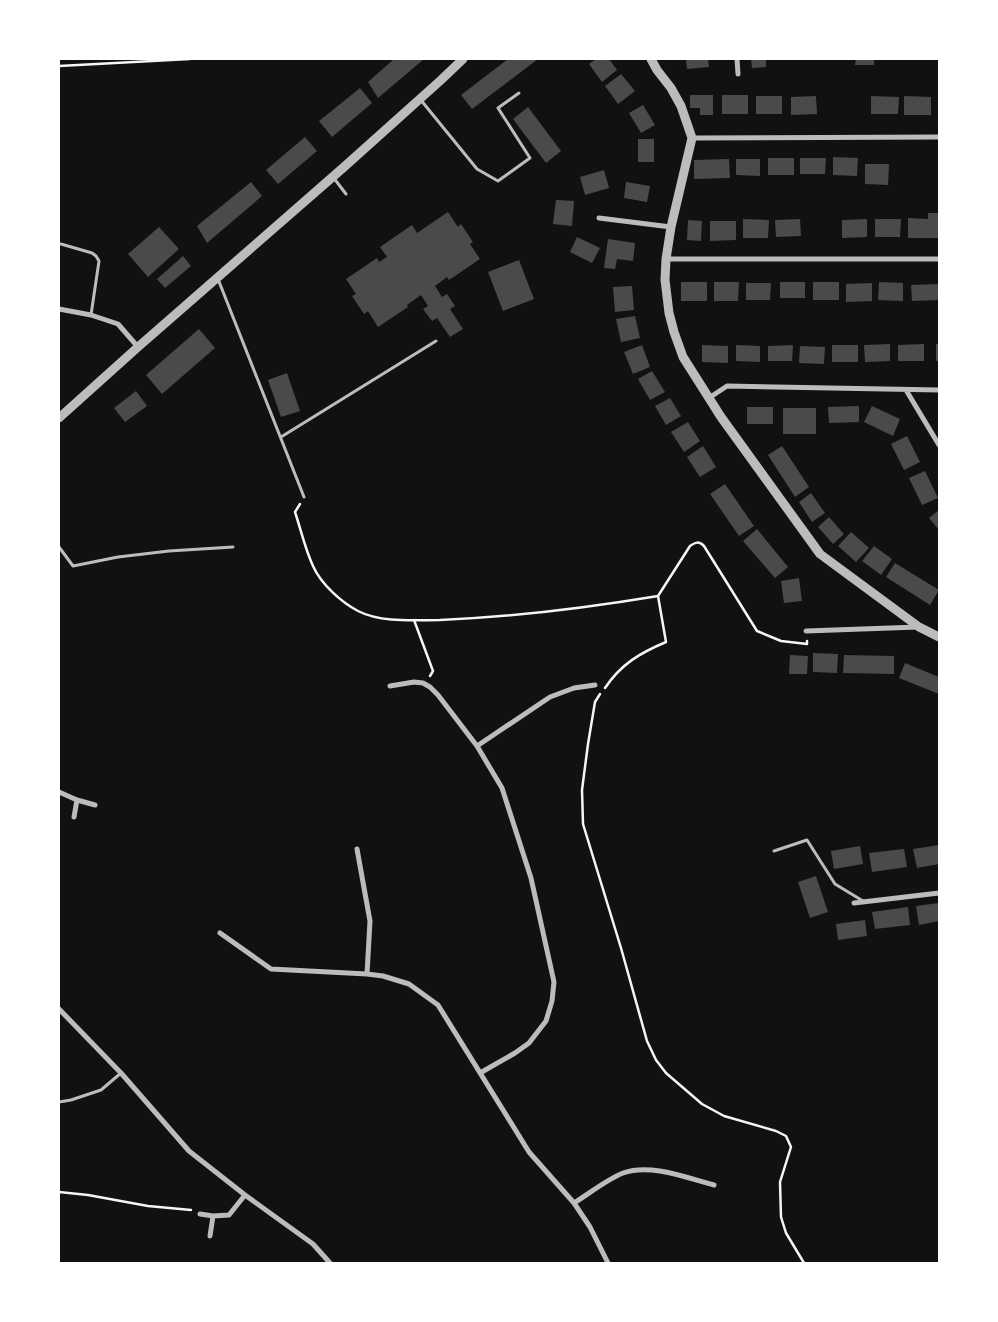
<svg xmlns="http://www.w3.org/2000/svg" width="998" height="1322" font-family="'DM Sans',sans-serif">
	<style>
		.building { fill: #4a4a4a }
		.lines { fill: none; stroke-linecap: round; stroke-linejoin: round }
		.path { stroke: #f5f5f5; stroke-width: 2.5 }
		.service { stroke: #bcbcbc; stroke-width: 3 }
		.minor { stroke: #bcbcbc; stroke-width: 5 }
		.tertiary { stroke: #bcbcbc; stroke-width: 9 }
	</style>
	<rect width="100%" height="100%" fill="#111"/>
	<path class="building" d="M394,59H424L378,98L368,82Z
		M508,59H538L472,109L461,95Z
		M596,59H609L617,70L602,82L589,64Z
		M686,59H708L709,67L687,69Z
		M751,59H766V67L752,68Z
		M856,59H874V65H855Z
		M621,74L635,91L618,104L605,86Z
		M360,88L372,103L332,137L319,121Z
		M690,95H713V115H700V108H690Z
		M722,95H748V114H722Z
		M756,96H782V114H756Z
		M816,96L817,114L791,115V97Z
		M871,96L899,97L898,114H871Z
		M904,96L931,97V115H904Z
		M643,105L655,125L641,133L629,113Z
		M528,107L561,151L546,163L513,119Z
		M305,137L317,151L278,184L266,170Z
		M638,139H654V162H638Z
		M833,157L858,158L857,176L833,175Z
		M768,158H794V175H768Z
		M800,158H826L825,174H800Z
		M729,159L730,178L694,179V160Z
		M736,159H760V176L736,175Z
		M865,164H889L888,185L865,184Z
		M604,170L609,188L585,195L580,177Z
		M251,182L262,196L207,243L197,226Z
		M626,182L650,186L647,202L624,198Z
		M556,200L574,201L572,226L553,224Z
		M448,212L458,227L461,224L473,242L470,244L480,259L449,280L447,277L435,286L442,297L447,294L455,306L450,309L463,329L450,337L437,318L432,321L423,309L428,306L421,295L407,305L408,307L378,327L368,311L364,314L352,296L356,294L346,279L377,258L379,262L387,257L380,247L412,225L417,233Z
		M928,213H939V238H908V218L928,219Z
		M743,219L769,220L768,238H743Z
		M800,219L801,236L776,237L775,220Z
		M867,219V237L842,238V220Z
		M875,219H901L900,237H875Z
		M688,220L702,221L701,241L687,240Z
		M710,221H736V240L710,241Z
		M159,227L179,249L148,277L128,254Z
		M577,237L600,248L592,263L570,252Z
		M608,239L635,243L633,261L617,259L615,269L604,268Z
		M183,256L191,266L165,288L157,279Z
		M519,260L534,299L503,311L488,272Z
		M681,282H707V301H681Z
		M714,282H739L738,301H714Z
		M780,282H805V298H780Z
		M813,282H839V300H813Z
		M879,282L903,283V301L878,300Z
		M746,283H771L770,300H746Z
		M872,283V301L846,302V284Z
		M938,284V300L912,301L911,285Z
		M632,286L634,310L615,312L613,287Z
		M635,316L640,338L621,342L616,319Z
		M199,329L215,348L162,394L146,375Z
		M890,344V361L865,362L864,345Z
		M924,344V361H898V345Z
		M936,344H939V361H936Z
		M642,345L650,367L633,374L624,352Z
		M702,345L728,346V363L702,362Z
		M736,345L760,346V362L736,361Z
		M793,345L792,361H768V346Z
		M832,345H858V362H832Z
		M800,346L825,347L824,364L799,363Z
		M652,371L665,392L650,400L638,379Z
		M287,373L300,411L281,417L268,380Z
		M136,391L147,406L125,422L114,408Z
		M670,398L681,416L666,425L655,406Z
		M859,406V422L829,423L828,407Z
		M872,406L900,419L893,436L864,422Z
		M747,407H773V424H747Z
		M783,408H816V434H783Z
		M688,422L700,441L684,452L671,432Z
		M907,436L920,462L904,470L891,444Z
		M703,446L716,467L700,477L687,457Z
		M782,446L809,487L795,497L768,455Z
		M925,471L938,498L922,505L909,478Z
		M725,484L754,526L739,536L710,494Z
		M811,493L825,513L812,522L799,502Z
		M939,510V530L929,518Z
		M829,517L844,534L833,544L818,527Z
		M757,529L788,567L775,578L743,541Z
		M851,532L869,548L856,562L838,546Z
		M874,546L892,559L881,575L862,561Z
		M895,563L939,590L930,605L886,577Z
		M799,578L802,601L784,603L781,581Z
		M813,653L838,654L837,673L813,672Z
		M790,655L808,656L807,674H789Z
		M844,655L894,656V674L843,673Z
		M905,663L939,677V694L899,678Z
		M939,845V864L917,868L913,849Z
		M860,846L863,864L834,869L831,851Z
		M904,849L907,867L872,872L869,853Z
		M816,876L828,912L810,918L798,882Z
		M939,903V921L919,925L916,906Z
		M908,907L910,925L875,929L872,912Z
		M865,920L867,936L838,940L836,924Z"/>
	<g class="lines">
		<path class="path" d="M59,66L190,59
			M300,504L295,512C301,530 305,549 313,566C321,584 341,602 358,611C381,623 415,620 440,620C513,617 586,608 658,596
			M414,620L433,671L430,676
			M605,688C621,664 640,653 666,642L658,596L690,546C696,542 699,541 704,546L757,631L781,641L807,644V641
			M600,694L595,702L588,744L582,790L583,824L621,948L647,1041L656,1060L666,1073L702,1104L724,1116L776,1131L786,1136L791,1147L780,1182L781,1217L786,1233L804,1263
			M59,1192L88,1195L148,1206L191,1210"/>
		<path class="service" d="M420,99L477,169L498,181L530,158L498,108L519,93
			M333,177L346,194
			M61,244L92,253L96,256L99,261L91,315
			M218,279L304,497
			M281,437L436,341
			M59,547L73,566L118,557L169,551L233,547
			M774,851L807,840L835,884L863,901
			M59,1102L71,1100L101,1090L121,1073"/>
		<path class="minor" d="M737,59L738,74
			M692,138L939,137
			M599,218L671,227
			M666,259H939
			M59,309L91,315L118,324L138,347
			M906,390L939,445
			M709,398L727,386L939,390
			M806,631L918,627
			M390,686L414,682L423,683L430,687L438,695L477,746L502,788L531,878L554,982L552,1001L546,1021L529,1043L515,1053L480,1073
			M477,746L550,697L574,688L595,685
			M59,792L77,800L95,805
			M74,817L77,800
			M357,849L370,921L367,974
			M854,903L939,893
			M220,933L271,969L367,974L383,976L409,984L438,1005L529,1152L574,1203L590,1227L608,1263
			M59,1009L121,1073L189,1151L245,1195L313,1244L330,1263
			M574,1203C590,1193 606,1180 623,1173C651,1163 687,1178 714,1185
			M200,1214L213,1216L229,1215L245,1195
			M210,1236L213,1216"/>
		<path class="tertiary" d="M651,59L657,70L671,88L681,106L692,138L671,227L666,259L665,280L669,313L674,332L683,357L721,417L820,554L919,627L939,637
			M59,418L138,347L344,167L441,80L463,59"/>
	</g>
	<rect width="998" height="1322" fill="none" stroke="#ffffff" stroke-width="120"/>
</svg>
